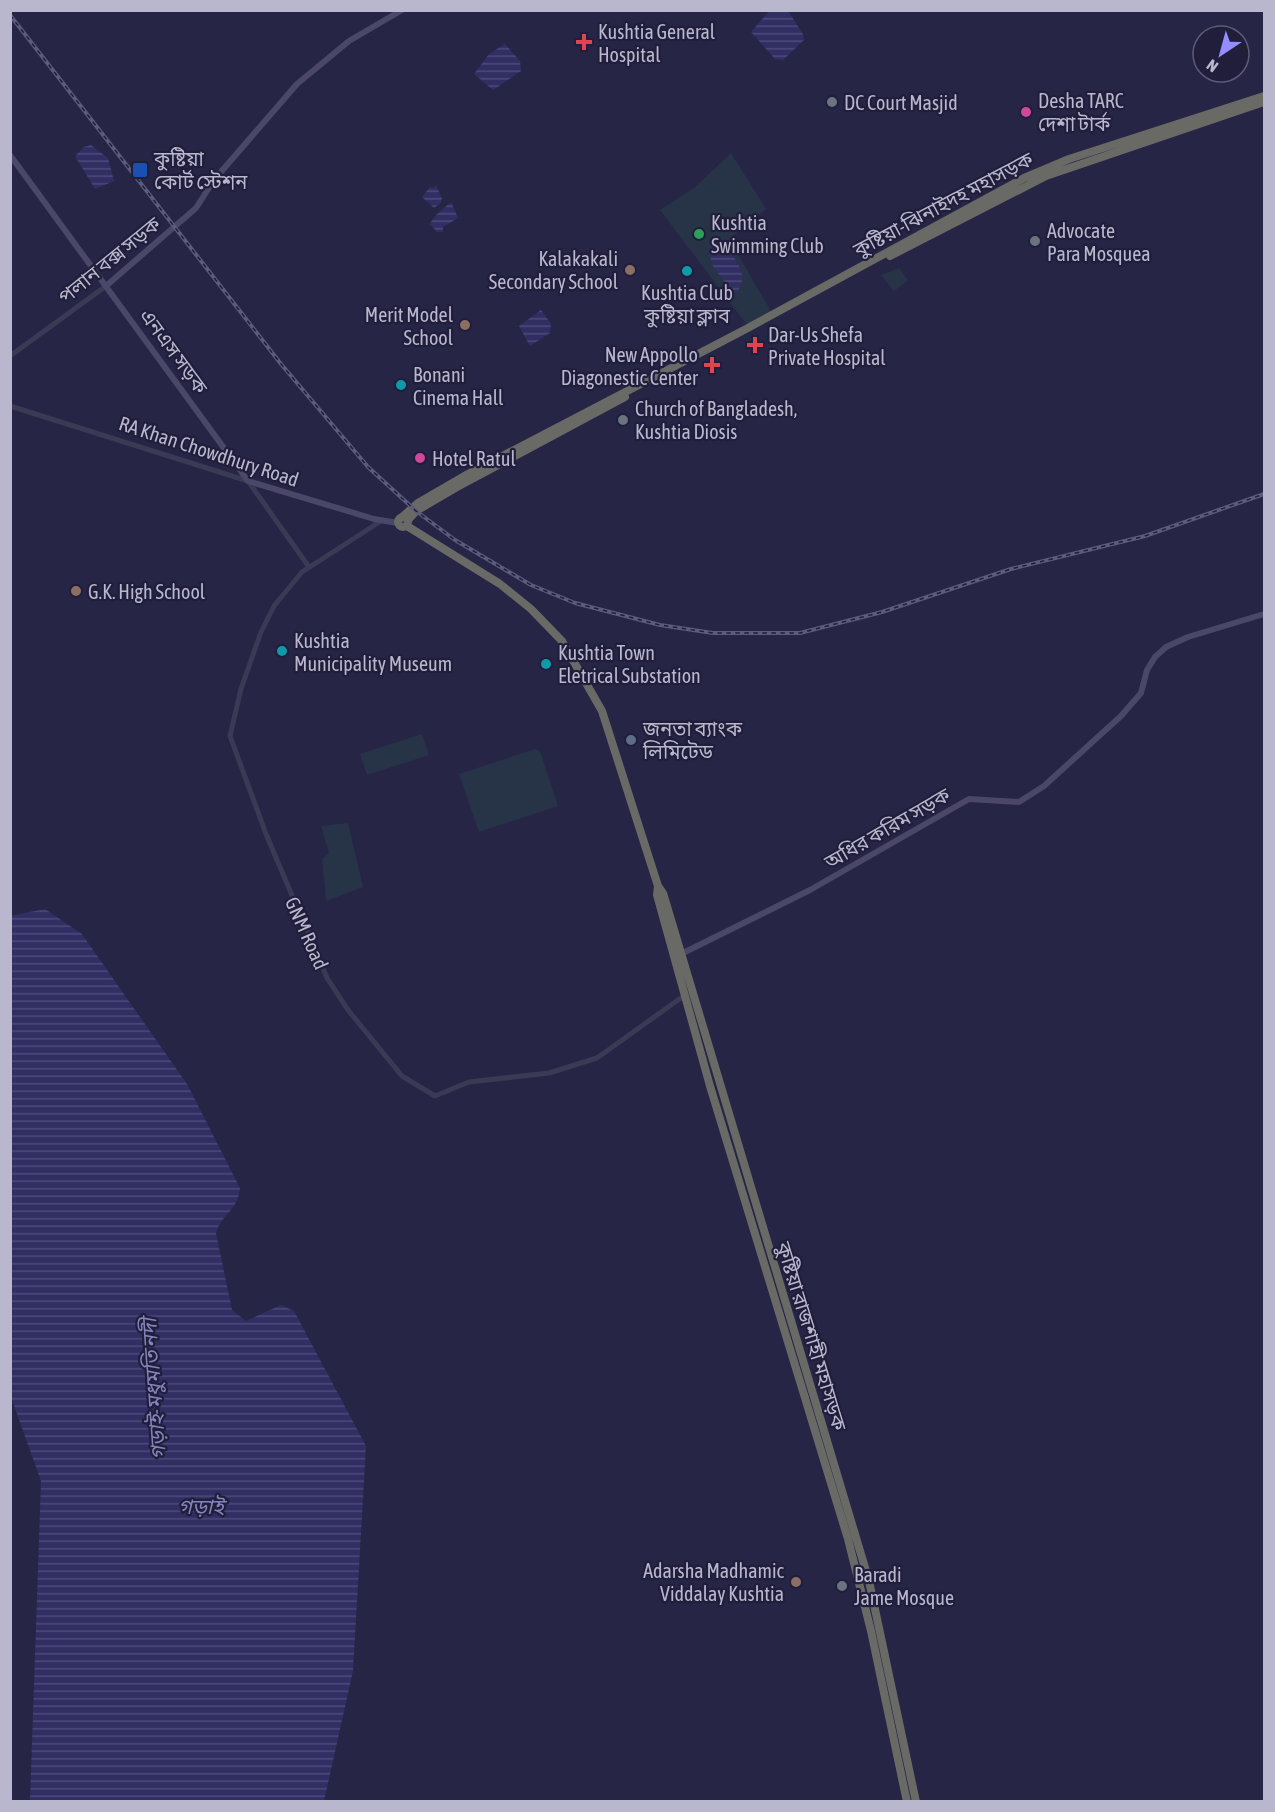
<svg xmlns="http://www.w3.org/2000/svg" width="1275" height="1812" font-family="'Asap Condensed','Noto Sans Bengali',sans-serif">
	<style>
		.green { fill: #273447 }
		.water { fill: url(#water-rules) }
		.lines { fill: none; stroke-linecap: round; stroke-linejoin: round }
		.tertiary { stroke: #3b3a55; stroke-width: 5 }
		.secondary { stroke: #4a4769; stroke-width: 6 }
		.trunk { stroke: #696a66; stroke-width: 8 }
		.rail-casing { stroke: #5d5b7c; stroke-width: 4 }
		.rail { stroke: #201e3b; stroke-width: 1.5; stroke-dasharray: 4.5; stroke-linecap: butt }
		.health-dot { fill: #e0444e; stroke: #201e3b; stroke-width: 2 }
		.worship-dot { fill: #6b7280; stroke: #201e3b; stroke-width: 2 }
		.hotel-dot { fill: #d1479c; stroke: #201e3b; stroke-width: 2 }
		.transit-dot { fill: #1a4fb4; stroke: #201e3b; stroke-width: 2 }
		.leisure-dot { fill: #2e9e5b; stroke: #201e3b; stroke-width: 2 }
		.education-dot { fill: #8d6e63; stroke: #201e3b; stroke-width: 2 }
		.culture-dot { fill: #0f9aa8; stroke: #201e3b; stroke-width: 2 }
		.service-dot { fill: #5c6f8a; stroke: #201e3b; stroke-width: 2 }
		.labels { text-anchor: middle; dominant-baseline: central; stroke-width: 4.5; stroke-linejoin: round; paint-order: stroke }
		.poi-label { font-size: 20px; fill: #b9b7ce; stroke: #201e3b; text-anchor: start }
		.street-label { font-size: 20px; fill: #b9b7ce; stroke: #201e3b }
		.water-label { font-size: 21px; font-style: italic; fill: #8583bc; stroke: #201e3b }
	</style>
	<defs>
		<pattern id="water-rules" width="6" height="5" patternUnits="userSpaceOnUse" patternTransform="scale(1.5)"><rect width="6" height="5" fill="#312e64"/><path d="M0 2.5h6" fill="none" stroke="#4d4a79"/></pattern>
	</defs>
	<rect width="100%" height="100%" fill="#262546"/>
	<path class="green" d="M731,153L766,209L729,239L772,313L747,325L660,210L695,187Z
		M899,268L908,280L894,291L881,275Z
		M422,734L429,755L367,775L360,754Z
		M535,749L540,751L558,806L479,832L459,774Z
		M348,823L363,887L326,901L322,859L329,853L321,826Z"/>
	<path class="water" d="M770,10L788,11L803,34L804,40L783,60L775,59L751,32Z
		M505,44L520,61L521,71L493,90L474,74L489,54Z
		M91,145L108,158L114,181L95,189L75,156L84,147Z
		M436,185L442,198L441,203L434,208L422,197L430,187L433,188Z
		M451,202L458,218L443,227V232H437L431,225L428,226L436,215Z
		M710,244C730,252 737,255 743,278L737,294C730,290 716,271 711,263Z
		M541,310L551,324L550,333L530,346L519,326Z
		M45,909L82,934L121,990L187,1084L240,1188C238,1211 221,1214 216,1233L232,1310L246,1321L281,1305L294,1311L366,1446L353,1671L324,1801H30L41,1481L11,1397L10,916Z"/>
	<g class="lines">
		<path class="tertiary" d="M10,356L106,286
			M10,406L248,481L309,567
			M381,521L302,572L274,606L261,632L241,689L230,736L266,834L327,978L348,1010L402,1076L435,1096L469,1082L549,1073L597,1058L685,995"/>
		<path class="secondary" d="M10,155L248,481L374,519L398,523
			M106,286L196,208L214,180L297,84L349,41L402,10
			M679,955L810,890L969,799L1019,802L1044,786L1121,716L1141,693L1147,670L1155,657L1166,647L1188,637L1264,614"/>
		<path class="trunk" d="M890,256L1046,176L1264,102
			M398 522a5 5 0 1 1 10 0a5 5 0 1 1-10 0Z
			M401,518L418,503L468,474L746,329L1024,178L1069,159L1264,96
			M408,520L416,511L457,487L625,397
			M407,526L500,584L531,609L562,641L602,711L658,886L663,893L869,1581L916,1802
			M658,886L657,895L710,1086L848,1539L871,1631L907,1802"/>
		<g class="rail-casing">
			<path id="rail" d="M10,15L281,364L368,467L416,511L455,540L531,585L575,603L660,625L713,633H800L882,612L1011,569L1145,536L1264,494"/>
		</g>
		<use href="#rail" class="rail"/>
	</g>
	<g class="health-dot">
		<path d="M581 33h6v6h6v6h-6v6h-6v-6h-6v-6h6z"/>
		<path d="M752 336h6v6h6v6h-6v6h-6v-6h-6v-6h6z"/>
		<path d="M709 356h6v6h6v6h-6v6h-6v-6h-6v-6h6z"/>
	</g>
	<g class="worship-dot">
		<circle cx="832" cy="102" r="6"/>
		<circle cx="1035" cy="241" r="6"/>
		<circle cx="623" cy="420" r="6"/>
		<circle cx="842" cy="1586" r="6"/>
	</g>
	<g class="hotel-dot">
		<circle cx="1026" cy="112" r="6"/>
		<circle cx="420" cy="458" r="6"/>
	</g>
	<rect class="transit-dot" x="132" y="162" width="16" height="16" rx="3"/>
	<circle class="leisure-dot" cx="699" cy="234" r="6"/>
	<g class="education-dot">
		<circle cx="630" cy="270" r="6"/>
		<circle cx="465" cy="325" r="6"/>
		<circle cx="76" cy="591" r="6"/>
		<circle cx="796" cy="1582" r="6"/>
	</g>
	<g class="culture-dot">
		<circle cx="687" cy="271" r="6"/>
		<circle cx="401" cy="385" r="6"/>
		<circle cx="282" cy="651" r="6"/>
		<circle cx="546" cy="664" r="6"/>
	</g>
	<circle class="service-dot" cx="631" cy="740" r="6"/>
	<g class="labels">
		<g class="poi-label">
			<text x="598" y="31">Kushtia General<tspan x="598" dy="23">Hospital</tspan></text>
			<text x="1038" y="100">Desha TARC<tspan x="1038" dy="23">দেশা টার্ক</tspan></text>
			<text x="844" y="102">DC Court Masjid</text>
			<text x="154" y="158">কুষ্টিয়া<tspan x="154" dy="23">কোর্ট স্টেশন</tspan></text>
			<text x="711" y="222">Kushtia<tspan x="711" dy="23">Swimming Club</tspan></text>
			<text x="1047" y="230">Advocate<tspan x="1047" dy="23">Para Mosquea</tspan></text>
			<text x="618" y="258" text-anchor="end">Kalakakali<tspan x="618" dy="23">Secondary School</tspan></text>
			<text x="687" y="292" text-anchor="middle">Kushtia Club<tspan x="687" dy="23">কুষ্টিয়া ক্লাব</tspan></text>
			<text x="453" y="314" text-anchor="end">Merit Model<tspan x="453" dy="23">School</tspan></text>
			<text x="768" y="334">Dar-Us Shefa<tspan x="768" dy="23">Private Hospital</tspan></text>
			<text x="698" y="354" text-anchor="end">New Appollo<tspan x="698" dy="23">Diagonestic Center</tspan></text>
			<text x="413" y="374">Bonani<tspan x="413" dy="23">Cinema Hall</tspan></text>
			<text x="635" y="408">Church of Bangladesh,<tspan x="635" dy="23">Kushtia Diosis</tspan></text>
			<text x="432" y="458">Hotel Ratul</text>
			<text x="88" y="591">G.K. High School</text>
			<text x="294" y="640">Kushtia<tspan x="294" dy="23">Municipality Museum</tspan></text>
			<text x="558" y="652">Kushtia Town<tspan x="558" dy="23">Eletrical Substation</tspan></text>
			<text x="643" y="728">জনতা ব্যাংক<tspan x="643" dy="23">লিমিটেড</tspan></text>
			<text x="784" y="1570" text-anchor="end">Adarsha Madhamic<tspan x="784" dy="23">Viddalay Kushtia</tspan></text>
			<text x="854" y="1574">Baradi<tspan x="854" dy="23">Jame Mosque</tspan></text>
		</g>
		<g class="street-label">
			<text transform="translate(943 204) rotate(-28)">কুষ্টিয়া-ঝিনাইদহ মহাসড়ক</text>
			<text transform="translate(109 260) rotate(-39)">পলান বক্স সড়ক</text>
			<text transform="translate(174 351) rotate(54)">এনএস সড়ক</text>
			<text transform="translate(209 451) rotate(18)">RA Khan Chowdhury Road</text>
			<text transform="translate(887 828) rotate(-30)">অধির করিম সড়ক</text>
			<text transform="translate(307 933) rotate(66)">GNM Road</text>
			<text transform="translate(812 1336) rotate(73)">কুষ্টিয়া রাজশাহী মহাসড়ক</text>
		</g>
		<g class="water-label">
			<text transform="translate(153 1389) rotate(-94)">গড়াই-মধুমতি নদী</text>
			<text x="201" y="1506">গড়াই</text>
		</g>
	</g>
	<rect width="1275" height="1812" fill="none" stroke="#b9b7ce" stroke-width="24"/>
	<g transform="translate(1221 54) rotate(216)"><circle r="28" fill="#201e3b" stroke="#5d5b76" stroke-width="1.5"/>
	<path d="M0-4.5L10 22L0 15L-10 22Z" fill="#958cff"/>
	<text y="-9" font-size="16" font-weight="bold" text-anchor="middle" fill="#b9b7ce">N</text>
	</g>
</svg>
